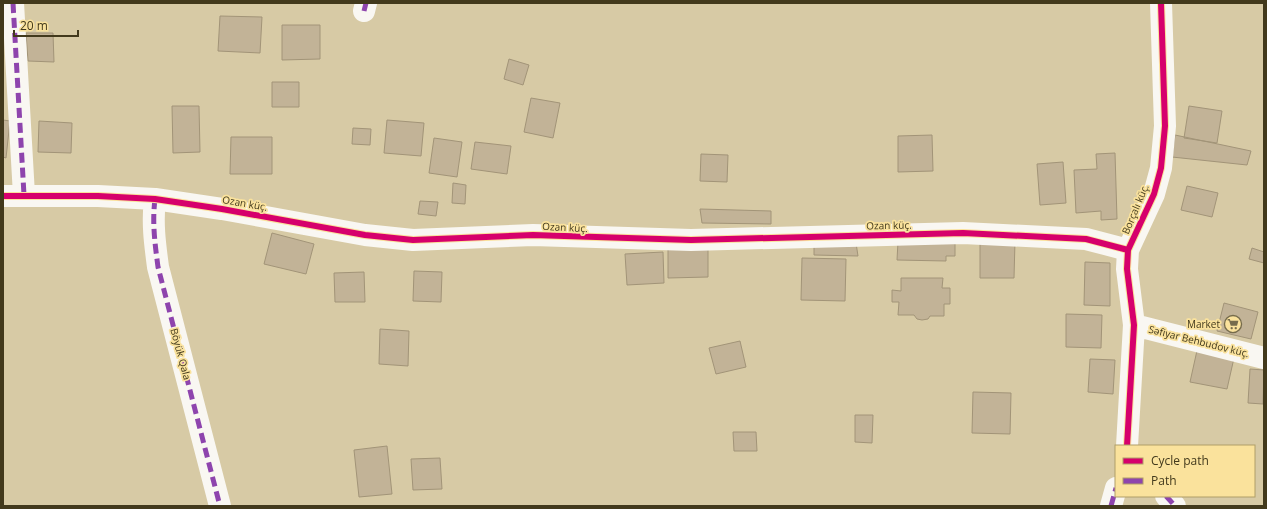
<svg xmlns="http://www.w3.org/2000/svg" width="1267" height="509" font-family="'Open Sans',sans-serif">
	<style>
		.building { fill: #c2b397; stroke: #a29478 }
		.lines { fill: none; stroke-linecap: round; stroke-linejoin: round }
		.minor { stroke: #f9f7f2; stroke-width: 22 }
		.quiet { stroke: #8e44ad; stroke-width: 5; stroke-dasharray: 10 5; stroke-linecap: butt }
		.cycleway-casing { stroke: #fae29c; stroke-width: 8 }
		.cycleway { stroke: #d6006c; stroke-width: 6 }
		.labels { text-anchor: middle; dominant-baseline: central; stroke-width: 3.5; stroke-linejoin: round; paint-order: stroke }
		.street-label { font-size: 10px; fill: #42391c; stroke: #fae29c }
		.poi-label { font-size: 10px; fill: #42391c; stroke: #fae29c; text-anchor: end }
	</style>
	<rect width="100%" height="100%" fill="#d7caa5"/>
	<path class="building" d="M220,16L262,17L260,53L218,51Z
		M282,25H320V59L282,60Z
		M26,33H53L54,62L28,61Z
		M509,59L529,65L523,85L504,79Z
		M272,82H299V107H272Z
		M531,98L560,103L553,138L524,132Z
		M172,106H199L200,152L173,153Z
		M1189,106L1222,111L1217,143L1184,138Z
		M3,120L10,121L6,158L3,157Z
		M387,120L424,123L421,156L384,153Z
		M39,121L72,123L71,153L38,152Z
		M353,128L371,129L370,145L352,144Z
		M932,135L933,171L898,172V136Z
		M1175,135L1251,151L1247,165L1172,157Z
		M231,137H272V174H230Z
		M434,138L462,142L457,177L429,173Z
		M475,142L511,146L507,174L471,169Z
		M1115,153L1117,219L1101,220V211L1076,213L1074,170L1097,169L1096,154Z
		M701,154L728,155L727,182L700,181Z
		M1063,162L1066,203L1040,205L1037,164Z
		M453,183L466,185L465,204L452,203Z
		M1187,186L1218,193L1212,217L1181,210Z
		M420,201L438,202L436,216L418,214Z
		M700,209L771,211V224L702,223Z
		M272,233L314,244L306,274L264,264Z
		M955,241V256H946V261L897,260L898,242Z
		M980,241H1015L1014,278H980Z
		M814,243H856L858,256L814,255Z
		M708,248V277L668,278V249Z
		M1252,248L1264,252V263L1249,259Z
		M663,252L664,283L627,285L625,254Z
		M802,258L846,259L845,301L801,300Z
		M1085,262L1110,263V306L1084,305Z
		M414,271L442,272L441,302L413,301Z
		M364,272L365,302H335L334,273Z
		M901,278H943L942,288H950V304H944V316H930L928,319L922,320L917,319L914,315H898L899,302H892V290L901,291Z
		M1224,303L1258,312L1251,339L1217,331Z
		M1066,314L1102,315L1101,348L1066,347Z
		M380,329L409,331L408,366L379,364Z
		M740,341L746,367L716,374L709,348Z
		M1198,346L1234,358L1227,389L1190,382Z
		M1090,359L1115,360L1113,394L1088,392Z
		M1250,369L1264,370L1263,404L1248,403Z
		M973,392L1011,393L1010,434L972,433Z
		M855,415H873L872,443L855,442Z
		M733,432H756L757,451H734Z
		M387,446L392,494L359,497L354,450Z
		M440,458L442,489L413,490L411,459Z"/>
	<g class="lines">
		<path class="minor" d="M13,3L24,195
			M364,11L366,3
			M3,196H98L155,199L222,209L365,235L413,240L533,235L691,240L963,233L1086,239L1128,250
			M155,199C152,223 155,244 158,267L220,506
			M1134,325L1264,358
			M1127,446L1134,325L1127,269L1128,250L1154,194L1161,168L1165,126L1161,3
			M1166,496L1175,506
			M1111,506L1116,488"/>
		<path class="quiet" d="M13,3L24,195
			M364,11L366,3
			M155,199C152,223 155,244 158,267L220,506
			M1166,496L1175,506
			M1111,506L1116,488"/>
		<g class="cycleway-casing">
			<path id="cycleway" d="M3,196H98L155,199L222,209L365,235L413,240L533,235L691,240L963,233L1086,239L1128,250
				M1127,446L1134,325L1127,269L1128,250L1154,194L1161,168L1165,126L1161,3"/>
		</g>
		<use href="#cycleway" class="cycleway"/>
	</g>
	<defs>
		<g id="supermarket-ring" transform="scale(0.9)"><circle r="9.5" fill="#fae29c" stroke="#766c4c" stroke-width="1.5"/><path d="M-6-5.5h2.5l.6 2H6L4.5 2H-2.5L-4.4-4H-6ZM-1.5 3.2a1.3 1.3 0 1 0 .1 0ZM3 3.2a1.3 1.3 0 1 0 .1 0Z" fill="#766c4c"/></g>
	</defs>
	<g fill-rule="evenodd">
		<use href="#supermarket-ring" x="1233" y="324"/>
	</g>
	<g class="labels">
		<g class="street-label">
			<text transform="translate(245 203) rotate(10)">Ozan küç.</text>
			<text transform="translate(1135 209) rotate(-67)">Borçalı küç.</text>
			<text transform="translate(889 225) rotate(-1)">Ozan küç.</text>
			<text transform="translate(565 227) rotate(3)">Ozan küç.</text>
			<text transform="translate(1199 341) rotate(14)">Səfiyar Behbudov küç.</text>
			<text transform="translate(181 354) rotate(75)">Böyük Qala</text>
		</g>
		<g class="poi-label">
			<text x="1220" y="324">Market</text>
		</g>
	</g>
	<rect width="1267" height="509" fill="none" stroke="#42391c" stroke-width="8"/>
	<rect x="1115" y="445" width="140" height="52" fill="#fae29c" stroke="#b09e69"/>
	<rect x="1123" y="458" width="20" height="6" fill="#d6006c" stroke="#b09e69"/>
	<text x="1151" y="465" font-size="12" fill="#42391c">Cycle path</text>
	<rect x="1123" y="478" width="20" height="6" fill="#8e44ad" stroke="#b09e69"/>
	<text x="1151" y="485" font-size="12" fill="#42391c">Path</text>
	<path d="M14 30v6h64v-6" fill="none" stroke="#42391c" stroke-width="2"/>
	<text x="20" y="30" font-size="12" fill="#42391c" stroke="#fae29c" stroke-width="3" paint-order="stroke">20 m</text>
</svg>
